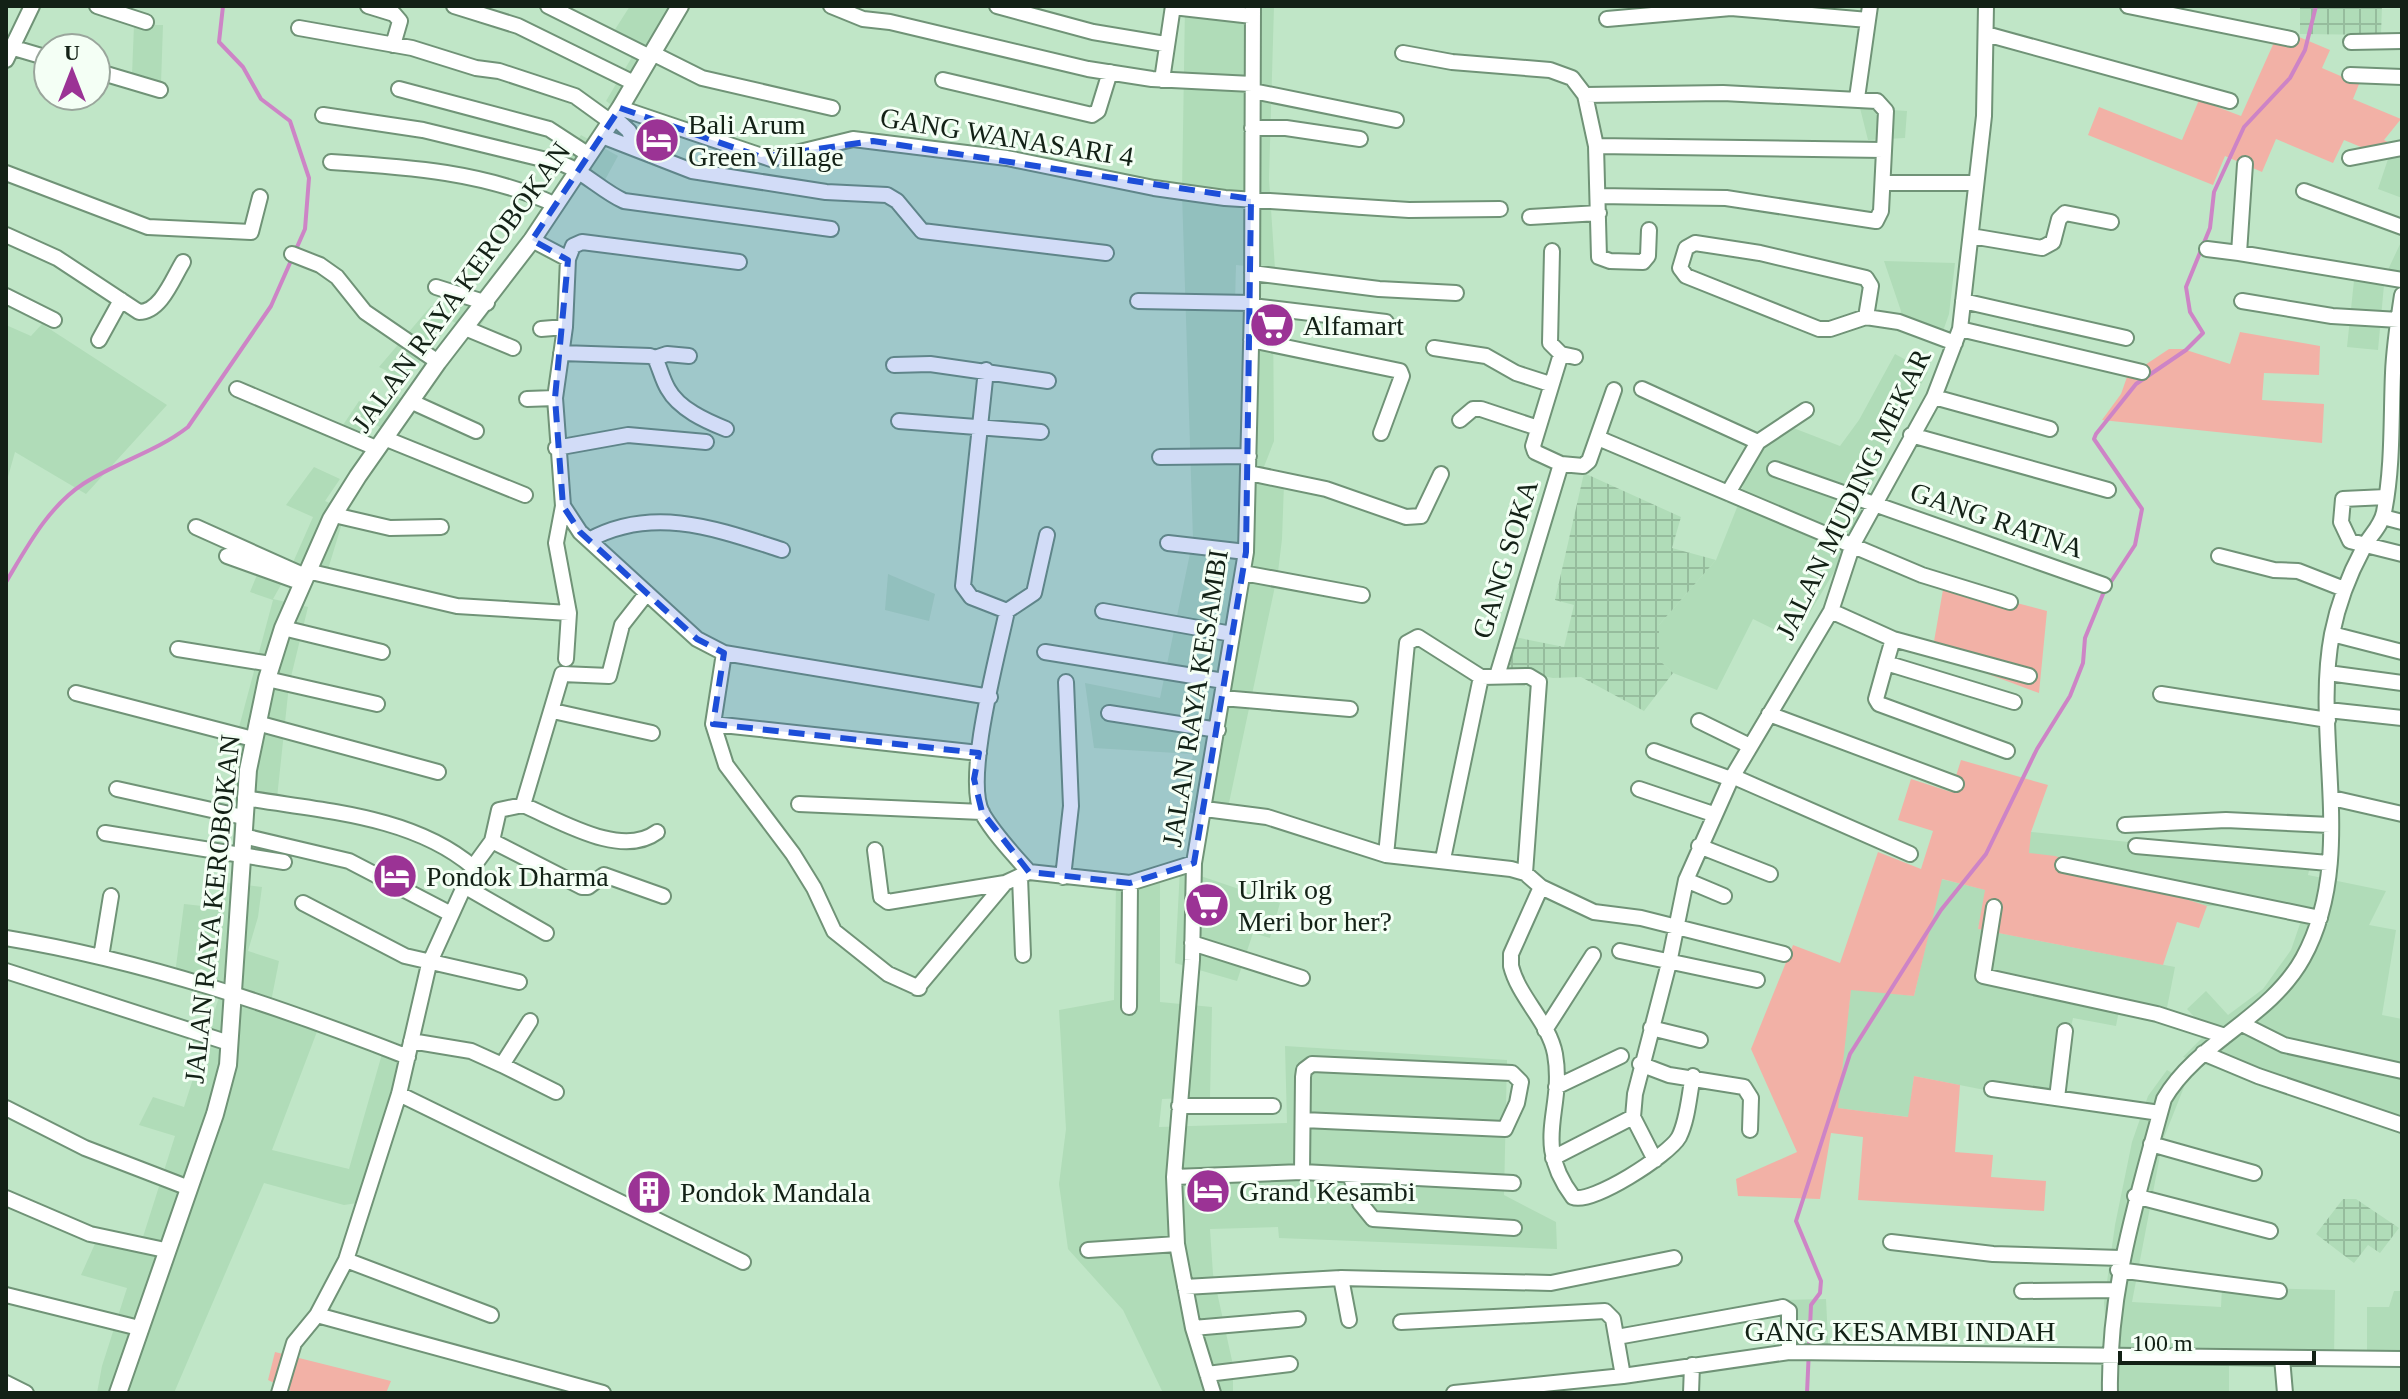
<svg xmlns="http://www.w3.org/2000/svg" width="2408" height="1399" font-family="Georgia,serif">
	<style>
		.built { fill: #b0dcb8 }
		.industrial { fill: url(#industrial-grid) }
		.grass { fill: #f2b1a6 }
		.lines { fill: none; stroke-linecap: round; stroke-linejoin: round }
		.stream { stroke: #cd84c6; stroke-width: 4 }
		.minor-casing { stroke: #709377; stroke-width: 18 }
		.major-casing { stroke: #709377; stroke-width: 20 }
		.minor { stroke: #fff; stroke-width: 14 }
		.major { stroke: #fff; stroke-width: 16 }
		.marked { fill: #1d4ed8; fill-opacity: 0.2; stroke: #1d4ed8; stroke-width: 6; stroke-dasharray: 16 10; stroke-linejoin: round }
		.labels { text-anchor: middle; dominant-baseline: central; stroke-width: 6; stroke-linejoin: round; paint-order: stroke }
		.poi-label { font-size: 28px; fill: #132116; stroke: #f4fff5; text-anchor: start }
		.street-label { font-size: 28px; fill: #132116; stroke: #f4fff5 }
	</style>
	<defs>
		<pattern id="industrial-grid" width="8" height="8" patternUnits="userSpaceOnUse" patternTransform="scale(2)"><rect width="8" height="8" fill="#b0dcb8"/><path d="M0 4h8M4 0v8" fill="none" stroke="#96bc9d"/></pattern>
	</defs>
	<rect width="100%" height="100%" fill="#c0e6c7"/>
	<path class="built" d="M630,6H687L620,111L606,101L632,57L607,42Z
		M1185,6H1274L1269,179L1275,269L1236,265L1235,302L1273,306L1274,441L1260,477L1284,484L1282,539L1278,572L1226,817L1185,812L1193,754L1094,748L1085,683L1160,698L1193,539L1182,193Z
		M134,25H163L161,84L132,75Z
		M1860,108L1907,111L1905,138L1868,140Z
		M581,135L618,156L600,189L558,168Z
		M2402,148V198L2378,189L2391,150Z
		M2402,240V277L2385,274L2378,350L2347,347L2355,271L2386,274Z
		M1884,261L1955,263L1949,314L1942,334L1898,322L1901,311Z
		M472,291L497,301L475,334L452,321L405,380L379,367L431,306L452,320Z
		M42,324L167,405L86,494L15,452L6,484V325L31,336Z
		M1895,354L1928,372L1891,437L1843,557L1794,639L1753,619L1717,690L1673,673L1659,660V625L1716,560L1738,505L1749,463L1783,424L1840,446L1859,420Z
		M393,394L415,405L398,436L372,423L359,444L337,434L359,401L378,411Z
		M314,467L340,479L325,501L346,510L326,576L291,567L273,599L308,607L289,685L277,798L229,792L238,731L273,600L250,592L265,555L291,567L313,517L286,505Z
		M888,574L935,594L929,621L885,610Z
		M2031,832L2311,861L2308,875L2386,891L2369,925L2396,930L2382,1015L2402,1019V1132L2183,1057L2208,1032L2187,1009L2206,991L2228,1015L2263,989L2291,950L2302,918L2268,907L2207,906L2028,853Z
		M1180,869L1280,903L1270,938L1253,933L1237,981L1175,963Z
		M1160,871V1002L1212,1007L1210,1097L1162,1099L1159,1127L1287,1123L1285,1046L1507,1060L1504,1195L1556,1222L1557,1249L1279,1238L1278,1227L1210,1229L1213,1274L1233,1365V1393H1163L1123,1310L1068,1249L1059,1184L1066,1129L1059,1010L1114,1000L1116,885Z
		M1941,879L1986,890L1978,929L2175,967L2166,1013L2120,1005L2116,1026L2073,1018L2055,1104L1914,1076L1909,1117L1837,1108L1851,989L1914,996Z
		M221,882L262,887L258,917L248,951L279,961L269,1012L318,1029L272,1150L349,1169L382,1054L413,1070L394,1104L370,1201L344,1205L264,1183L174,1393H97L102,1366L127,1288L81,1275L102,1228L142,1240L175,1136L139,1125L153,1097L184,1107L220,994L175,974L184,904L220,908Z
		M2167,1070L2186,1082L2163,1140L2132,1302L2221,1307L2222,1287L2335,1290L2334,1358L2229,1363V1393H2106L2109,1362L2104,1303L2115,1225L2132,1142L2148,1096Z
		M2394,1291H2402V1357H2367V1307H2389Z
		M1826,1299L1829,1360L1783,1361L1781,1300Z"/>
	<path class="industrial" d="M2300,6H2382L2381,35L2300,34Z
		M1584,473L1681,517L1672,548L1716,560L1659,625V660L1673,673L1644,711L1581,677L1553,678L1493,667L1500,634L1564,647L1574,605L1555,600Z
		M2343,1199H2356L2399,1228L2380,1253L2368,1245L2354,1263L2316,1234Z"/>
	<path class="grass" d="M2280,29L2330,50L2322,68L2359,84L2353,99L2401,119L2384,140L2391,144L2385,157L2344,140L2333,163L2276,139L2262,172L2225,156L2213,185L2088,135L2099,107L2182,140L2199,100L2241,116Z
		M2240,332L2320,346L2319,375L2264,373L2262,400L2324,404L2322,443L2102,420L2121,394L2127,377L2169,349H2183L2230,364Z
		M1944,584L2047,611L2039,693L1932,653Z
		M1961,760L2048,785L2031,832L2029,853L2055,856L2207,906L2199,928L2177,922L2163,965L1978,929L1985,890L1942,879L1914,996L1851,990L1838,1108L1908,1117L1914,1076L1960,1085L1955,1152L1993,1155L1991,1177L2046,1181L2044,1211L1858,1200L1863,1137L1831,1133L1820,1199L1738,1196L1736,1179L1797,1152L1751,1049L1793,945L1840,963L1878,852L1921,869L1933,831L1898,820L1911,779L1951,792Z
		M275,1352L391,1381L386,1393H295L268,1380Z"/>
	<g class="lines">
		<path class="stream" d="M6,582C27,547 48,507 83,484C117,462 156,452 188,427L271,306L305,229L309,178L290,121L261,99L243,67L219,42L223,6
			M1807,1393L1811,1305L1820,1293L1821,1281L1796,1221L1850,1054L1941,910L1986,854L2037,749L2070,696L2083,663L2085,638L2103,594L2135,545L2142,509L2094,439L2096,434L2136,384L2186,350L2203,333L2190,312L2186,287L2210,228L2214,192L2244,127L2290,78L2305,50L2316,6"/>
		<g class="minor-casing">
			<path id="minor" d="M97,6L146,22
				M368,6L394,14L400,21L393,45
				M454,6L518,26L634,83
				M548,6L650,57
				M831,6L863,19L890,22L1088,69L1152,79L1252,84
				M997,6L1093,32L1165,44
				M2128,6L2291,39
				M1173,7L1252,16
				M1607,19L1731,8L1868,20
				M299,28L412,48L476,68L499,71L575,96L611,122
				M1986,34L2230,101
				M2351,42L2402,41
				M14,48L48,58
				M652,53L702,78L832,108
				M1403,53L1452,62L1550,70L1572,78L1585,95L1596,146L1599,257L1610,261L1643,262L1648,256L1649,230
				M6,60L32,6
				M96,71L160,90
				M2350,75L2402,77
				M943,80L1092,115L1098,111L1110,72
				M1162,80L1173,6
				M399,89L549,129L589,155
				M1253,91L1396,120
				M1585,95L1723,93L1877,101L1886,111L1881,211L1876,221L1726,198L1598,196
				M1857,98L1870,6
				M620,108L771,159L853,139L1007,158L1154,188L1225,198L1409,210L1500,209
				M323,115L423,130L563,164C586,173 602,191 624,201L831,229
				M614,117L629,131L635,147
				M1252,128H1286L1360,139
				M602,136L692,171L826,192L887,195L897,201L922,231L1106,253
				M1596,146L1884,150
				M2350,158L2402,148
				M331,162C409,167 485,172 556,205
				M2245,164L2239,253L2402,280
				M6,173L148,227L251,232L260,197
				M1883,183H1976
				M2304,191L2402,227
				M1530,217L1599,213
				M6,235L57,258L139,312C161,312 173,278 183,262
				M1971,236L2042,248L2053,242L2059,219L2065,213L2111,222
				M532,240L568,259L565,327L555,398L563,506L580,532L697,639L724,653L990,697
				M1695,243L1760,253L1866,278L1871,286L1866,317L1830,329H1819L1686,276L1680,268L1686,248Z
				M2207,249L2239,253
				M1552,251L1550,343L1561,354L1575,357
				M292,254L320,265L337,277L365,312L438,362
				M568,259L573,246L582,242L739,262
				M1252,273L1379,289L1456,293
				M436,287L487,303
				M6,296L54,320
				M1138,301L1252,303
				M1963,301L2126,338
				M2242,301L2332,316L2399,320
				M1252,306L1386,322
				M1866,317L1899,322L1955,343
				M465,328L513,348
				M541,329L565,327
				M1960,329L2142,372
				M99,340L121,300
				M1251,340L1400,371L1402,376L1381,433
				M1434,348L1486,356L1516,373L1550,384
				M561,353L650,356L655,358C660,368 662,379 668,389C679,409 706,421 726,429
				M1561,354L1533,446L1535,452L1561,464L1583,466L1589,461L1614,390
				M655,358L667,354L689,356
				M894,365L930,364L1048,381
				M986,370L963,586L971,597L1007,611
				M237,389L376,448
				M1642,389L1758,442
				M1934,397L2050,429
				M527,399L555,398
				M410,401L476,431
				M1460,420L1473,409H1481L1538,428
				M899,421L1041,432
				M1911,435L2108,490
				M384,438L525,495
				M1598,438L1922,575L2010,602
				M556,448L628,435L706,442
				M1160,457L1249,456
				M1775,469L2104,585
				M1249,473L1326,489L1406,517L1421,516L1441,474
				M1728,493L1758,442L1806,410
				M2386,497L2343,499L2341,522L2350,541L2402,554
				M563,506L556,543L569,613L566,659
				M334,515L390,528L441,527
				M2383,517L2402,522
				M196,527L305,576
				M589,540C653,505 717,529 782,550
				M1168,543L1246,552
				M227,556L294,580
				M2219,556L2274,570L2298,571L2344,589
				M307,571L457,606L569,613
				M1243,573L1362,595
				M1007,611C998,654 964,778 982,813C994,834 1013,854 1029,872L1130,883L1194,863
				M1007,611L1034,593L1047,535
				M1103,611L1232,634
				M1831,611L1893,639L1886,663L2014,702
				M283,628L382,652
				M2332,634L2402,652
				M1893,639L2029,676
				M178,649L271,664
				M1045,652L1224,681
				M724,653L713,724L726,765L793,854L814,888L834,931L888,974L919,988
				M1886,663L1876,699L1879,704L2007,751
				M2328,673L2402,683
				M1497,676L1561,464
				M267,679L377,704
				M76,693L253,739
				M2161,694L2328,720
				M1222,698L1350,709
				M2328,710L2402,718
				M553,711L652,733
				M1109,713L1218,730
				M1769,714L1956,784
				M1699,721L1750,746
				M257,723L438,772
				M713,724L979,753
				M1654,751L1731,779
				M1732,776L1910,854
				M117,789L243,817
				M1639,789L1713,814
				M245,798C321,811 412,815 473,867
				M2332,798L2402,814
				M799,804L982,812
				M523,805C559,820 621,859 657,832
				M1205,809L1267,817L1386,855L1511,869L1525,873L1541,887L1594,912L1641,918L1784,954
				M2125,825L2226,820L2330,825
				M105,833L284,862
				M243,836L349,861L451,914
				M492,841L582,887H588L604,875L663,896
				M1699,846L1770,874
				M2136,846L2328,863
				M875,850L881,897L888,902L1005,883L1029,872
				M1386,855L1407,643L1418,637L1481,677L1529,676L1539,682L1525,873
				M1443,859L1481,677
				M2063,865L2320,918
				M1020,877L1023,955
				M1063,877L1071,806L1066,682
				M1686,880L1724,896
				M464,886L546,933
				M1541,887L1511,954V966C1519,998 1549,1022 1555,1054C1565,1111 1531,1141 1573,1197C1591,1205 1669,1155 1679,1137C1688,1119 1689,1095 1693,1076
				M303,903L405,956L519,982
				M1994,907L1983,976L2157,1014L2225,1036
				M6,938C145,961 278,1006 408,1057
				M1192,943L1302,978
				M1620,951L1757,980
				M101,957L111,896
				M6,971L226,1042
				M917,988L1005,883
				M1129,1007L1130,883
				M2242,1024L2284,1045L2402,1071
				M1651,1028L1700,1040
				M1545,1030L1593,955
				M411,1041L471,1051L502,1065L530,1021
				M2203,1053L2258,1076L2402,1125
				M1640,1064L1669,1075L1744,1087L1751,1098L1750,1130
				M502,1065L556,1092
				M1556,1087L1621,1056
				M1992,1089L2160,1113
				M399,1094L743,1262
				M2057,1098L2065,1031
				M1179,1106H1273
				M6,1108L85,1148L189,1188
				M2151,1144L2254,1173
				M1553,1158L1633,1117
				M1655,1160L1633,1117L1635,1094L1669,963L1686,880L1731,779L1831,611L1853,544L1934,397L1960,329L1984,116L1986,6
				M1302,1172L1303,1077L1304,1070L1312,1064L1512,1073L1521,1082L1517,1103L1505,1129L1303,1120
				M1350,1175L1360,1203L1373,1219L1514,1228
				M1174,1177L1302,1172L1513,1183
				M2135,1196L2270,1231
				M6,1198L90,1234L165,1250
				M1891,1242L1993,1254L2121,1258
				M1088,1250L1177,1244
				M346,1260L491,1315
				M2118,1270L2279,1291
				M1341,1278L1349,1320
				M1185,1287L1341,1278L1551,1283L1674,1258
				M2022,1291L2116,1290
				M6,1295L139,1328
				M317,1315L603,1393
				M1401,1322L1605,1311L1613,1319L1623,1376
				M1193,1328L1298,1319
				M1617,1337L1783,1307L1789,1311V1352
				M2282,1358L2285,1393
				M1207,1374L1290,1364
				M6,1383L26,1393
				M279,1393L294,1343L317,1315L346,1260L399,1094L429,964L473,867L492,841L499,810L523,805L562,674L609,676L622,625L647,593
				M1213,1393L1193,1328L1177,1244L1174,1177L1192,960L1194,863L1246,552L1252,306L1253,6
				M1454,1393L1623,1376L1789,1352L2402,1359
				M1691,1393L1692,1365
				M2110,1393C2108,1290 2137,1198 2164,1099C2198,1041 2270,1018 2303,958C2358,858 2312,739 2332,634C2338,604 2349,575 2363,549C2369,536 2381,527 2384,512C2393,467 2391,419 2393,373C2394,347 2398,321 2402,295"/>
		</g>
		<g class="major-casing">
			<path id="major" d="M118,1393L215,1114L228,1065L248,770L267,679L283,628L331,519L358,476L438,362L532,240L620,108L680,6"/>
		</g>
		<use href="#minor" class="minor"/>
		<use href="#major" class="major"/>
	</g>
	<path class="marked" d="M620,108L761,157L873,141L1251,199L1246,552L1194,863L1130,883L1029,872L982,812L974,779L979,753L713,724L724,653L697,639L580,532L563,506L555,398L568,260L532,240Z"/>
	<defs>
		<g id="hotel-disc" transform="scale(2.3)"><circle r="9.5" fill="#9b3395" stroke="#f4fff5"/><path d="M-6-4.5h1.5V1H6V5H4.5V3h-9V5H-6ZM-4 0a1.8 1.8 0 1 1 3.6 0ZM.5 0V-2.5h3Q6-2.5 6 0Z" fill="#fff"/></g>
		<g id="supermarket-disc" transform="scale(2.3)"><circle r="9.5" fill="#9b3395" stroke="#f4fff5"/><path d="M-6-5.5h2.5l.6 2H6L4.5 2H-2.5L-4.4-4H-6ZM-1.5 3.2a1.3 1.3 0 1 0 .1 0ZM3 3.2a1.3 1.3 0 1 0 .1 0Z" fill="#fff"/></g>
		<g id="building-disc" transform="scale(2.3)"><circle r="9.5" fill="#9b3395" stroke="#f4fff5"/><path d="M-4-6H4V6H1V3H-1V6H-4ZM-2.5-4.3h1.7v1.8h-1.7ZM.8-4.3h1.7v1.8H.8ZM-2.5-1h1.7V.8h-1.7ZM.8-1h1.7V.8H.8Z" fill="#fff"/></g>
	</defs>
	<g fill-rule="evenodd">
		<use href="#hotel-disc" x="657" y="140"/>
		<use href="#supermarket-disc" x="1272" y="325"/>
		<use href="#hotel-disc" x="395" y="876"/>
		<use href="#supermarket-disc" x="1207" y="905"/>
		<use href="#hotel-disc" x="1208" y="1191"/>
		<use href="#building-disc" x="649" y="1192"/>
	</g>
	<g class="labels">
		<g class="poi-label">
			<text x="688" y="124">Bali Arum<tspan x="688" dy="32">Green Village</tspan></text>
			<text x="1303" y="325">Alfamart</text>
			<text x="426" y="876">Pondok Dharma</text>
			<text x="1238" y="889">Ulrik og<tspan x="1238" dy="32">Meri bor her?</tspan></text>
			<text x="1239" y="1191">Grand Kesambi</text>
			<text x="680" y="1192">Pondok Mandala</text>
		</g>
		<g class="street-label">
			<text transform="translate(1007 137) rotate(9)">GANG WANASARI 4</text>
			<text transform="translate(461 287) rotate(-54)">JALAN RAYA KEROBOKAN</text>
			<text transform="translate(1853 494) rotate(-64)">JALAN MUDING MEKAR</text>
			<text transform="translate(1997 520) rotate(19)">GANG RATNA</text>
			<text transform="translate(1505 559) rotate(-73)">GANG SOKA</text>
			<text transform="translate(1195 698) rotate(-81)">JALAN RAYA KESAMBI</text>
			<text transform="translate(212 909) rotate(-84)">JALAN RAYA KEROBOKAN</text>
			<text x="1900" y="1331">GANG KESAMBI INDAH</text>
		</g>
	</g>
	<rect width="2408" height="1399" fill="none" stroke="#132116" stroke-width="16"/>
	<g transform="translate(72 72)"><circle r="38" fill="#f4fff5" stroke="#9aa69c" stroke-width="2"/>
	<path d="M0-6L14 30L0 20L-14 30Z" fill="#9b3395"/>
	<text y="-12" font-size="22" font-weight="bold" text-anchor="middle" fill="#132116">U</text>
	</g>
	<path d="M2120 1351v12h194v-12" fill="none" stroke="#132116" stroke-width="4"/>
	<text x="2132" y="1351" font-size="24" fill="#132116" stroke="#f4fff5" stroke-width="6" paint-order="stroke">100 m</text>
</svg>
